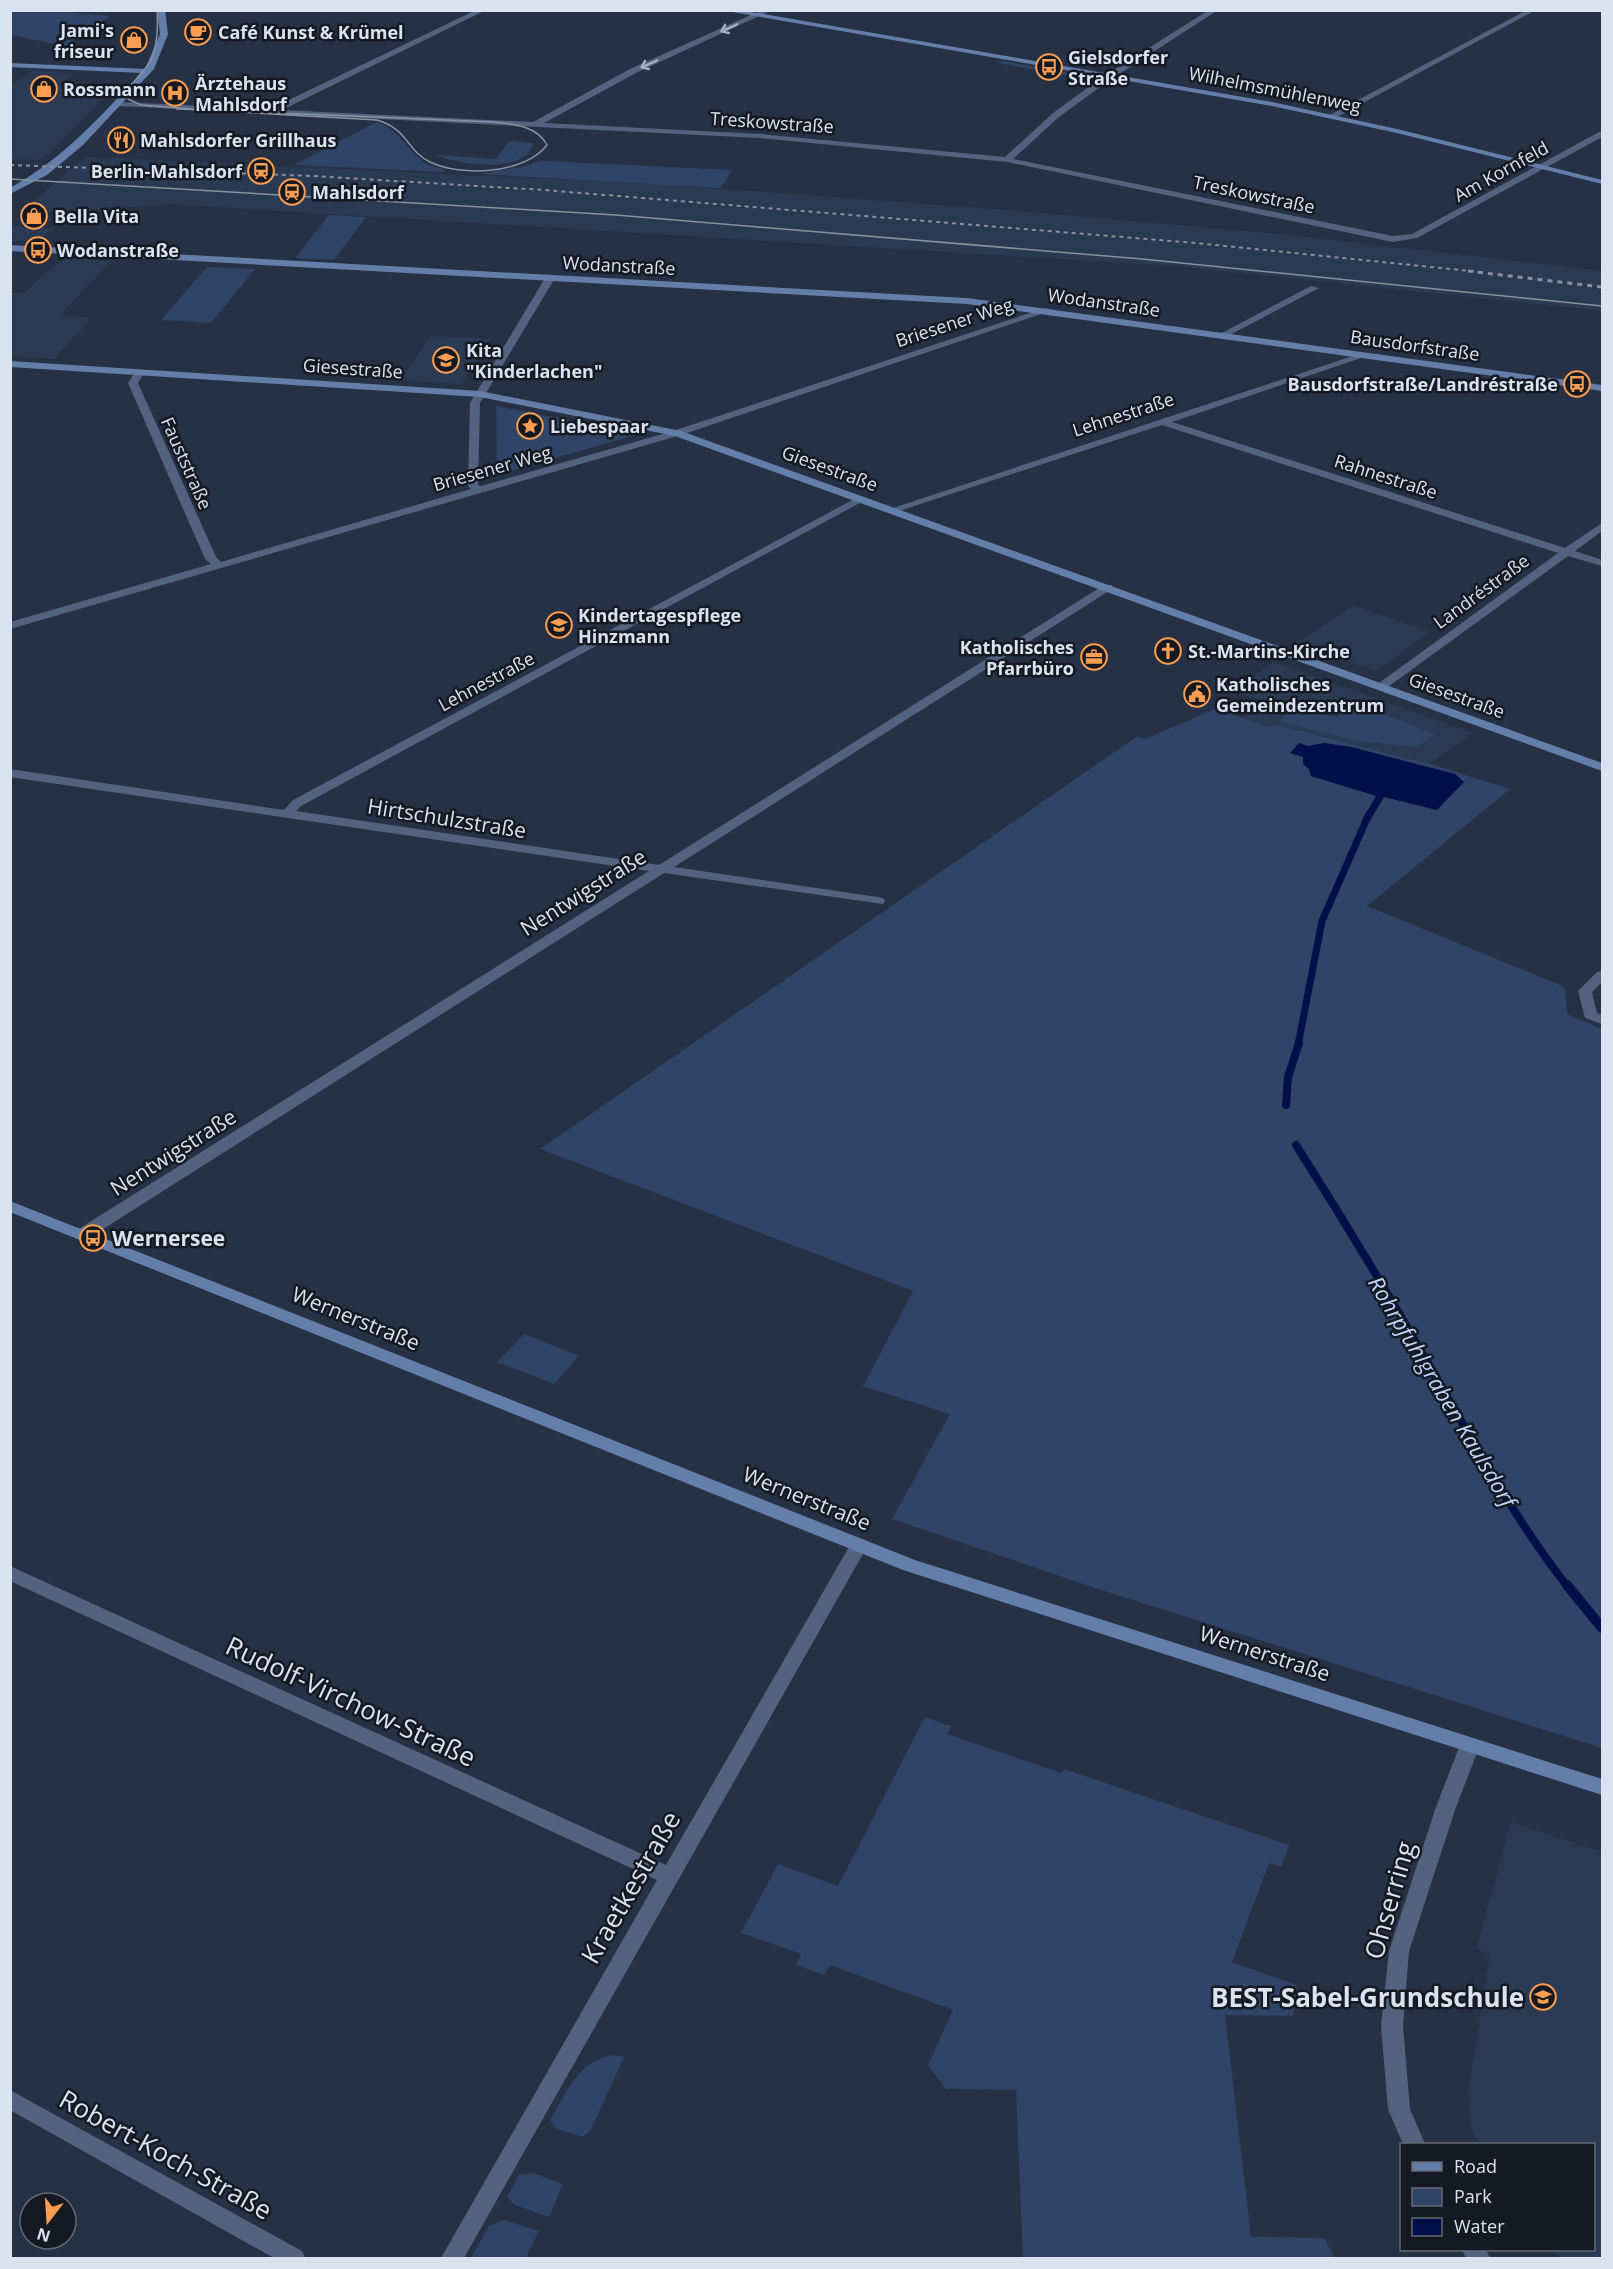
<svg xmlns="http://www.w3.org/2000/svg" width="1613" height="2269" font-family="'Open Sans',sans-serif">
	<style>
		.built { fill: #2b3a53 }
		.green { fill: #2f4467; fill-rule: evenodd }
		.water { fill: #000f49 }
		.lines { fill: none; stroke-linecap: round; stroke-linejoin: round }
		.stream-far2 { stroke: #000f49; stroke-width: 7 }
		.stream-far1 { stroke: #000f49; stroke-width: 8 }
		.stream { stroke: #000f49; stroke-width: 10 }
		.street { fill: #53637f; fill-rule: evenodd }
		.secondary { fill: #647eaa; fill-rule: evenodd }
		.tram { stroke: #8791a1; stroke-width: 1.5 }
		.rail-far1 { stroke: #8791a1; stroke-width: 2; stroke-dasharray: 4 4; stroke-linecap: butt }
		.rail { stroke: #8791a1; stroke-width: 3; stroke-dasharray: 5 5; stroke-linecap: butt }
		.oneway { stroke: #a4afc2 }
		.labels { text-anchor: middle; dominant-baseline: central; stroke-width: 5; stroke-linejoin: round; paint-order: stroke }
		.far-poi-label { font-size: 18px; font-weight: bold; fill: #dae2ef; stroke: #141922; text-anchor: start }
		.far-street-label { font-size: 18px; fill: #dae2ef; stroke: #141922 }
		.street-label { font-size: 21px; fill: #dae2ef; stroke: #141922 }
		.poi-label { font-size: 21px; font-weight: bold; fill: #dae2ef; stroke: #141922; text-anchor: start }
		.water-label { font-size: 22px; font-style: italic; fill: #c0d6fa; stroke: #141922 }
		.near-street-label { font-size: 26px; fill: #dae2ef; stroke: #141922 }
		.near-poi-label { font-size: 26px; font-weight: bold; fill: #dae2ef; stroke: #141922; text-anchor: end }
	</style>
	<rect width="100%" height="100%" fill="#263145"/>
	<path class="built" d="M32,71L74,73L59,86L112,89L49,153L39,160L11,159V86Z
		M86,157L659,184L1017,211L1288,235L1602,271V311L1175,266L171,204L85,210L81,213L23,210Z
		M11,226L28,227L55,229L35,242L11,241Z
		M66,258L111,261L61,315L91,318L56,357L58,359L11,356V293H24L41,276Z
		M430,336L490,339L462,384L401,380Z
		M1353,605L1430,632L1376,671L1296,643Z
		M1274,662L1473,733L1430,764L1282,726H1264L1241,718L1263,701L1233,691Z
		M1511,1822L1602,1852V2258H1562L1553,2250H1594V2144H1479L1472,2131L1468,2093L1490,1954L1476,1949Z"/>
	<path class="green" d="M57,10V11L110,16L65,46L11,35V12Z
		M1002,61L1095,77L1076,86L1086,79L998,63Z
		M377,122C408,132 409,166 445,169L443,172L294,165Z
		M509,141L533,143V145C523,175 457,164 435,155L496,159Z
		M540,161H547L732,170L721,188L479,174L525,166Z
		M329,215L366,217L334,260L295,258Z
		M207,267L255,269L211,323L161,320Z
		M496,406L639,434L497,475Z
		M1354,703L1435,734L1417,747L1358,741L1278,721L1291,711L1338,717Z
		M1217,708L1264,726H1282L1430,764L1510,789L1367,906L1558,984L1565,989L1567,1014L1602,1029V1748L1098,1589L892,1519L950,1414L863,1386L913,1291L540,1149L1136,737L1145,739ZM1324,743L1360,750L1373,794L1311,776L1309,769L1303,763V757Z
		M524,1334L579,1356L554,1384L497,1362Z
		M925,1717L951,1726L947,1734L1061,1773L1064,1769L1289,1845L1281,1867L1269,1863L1232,1962L1297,1985L1293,2016L1225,2015L1251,2237L1324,2238L1335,2258H1023L1016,2090L946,2089L928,2065L953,2010L830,1965L824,1975L796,1965L801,1954L741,1933L778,1864L838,1886Z
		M612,2055L624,2057L591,2130L583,2137L557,2129L550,2120C568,2091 576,2063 612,2055Z
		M533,2173L563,2184L549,2217L515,2205L507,2197L519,2175Z
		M504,2220L539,2231L526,2258H471L489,2226Z"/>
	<path class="water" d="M1299,743L1308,746L1324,743L1351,747L1455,774L1464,782L1437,810L1384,797L1368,824L1361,822L1376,796L1311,776L1309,769L1303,764V757L1290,753Z"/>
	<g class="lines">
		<path class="stream-far2" d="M1298,1045L1322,921L1369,814"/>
		<path class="stream-far1" d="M1286,1105L1288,1077L1299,1043
			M1296,1145C1345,1222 1392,1300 1437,1379C1478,1450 1517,1523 1568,1587"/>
		<path class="stream" d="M1567,1585L1602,1628"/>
		<path class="street" d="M476,10H486L282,110L533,122L630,69L762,10H772L636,73L544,123L760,134L1005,157L1053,113L1101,78L1209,10H1218L1107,82L1059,117L1013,159L1393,236L1412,234L1599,132H1602V137L1417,238L1393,242L1007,162L760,138L119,106L115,104L119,102L270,109Z
			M1527,10H1536L1335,118L1328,116Z
			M550,275L555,278L480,403L478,485L481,486L673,431L1045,308L1053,310L681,435L10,629V622L211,564L205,559L128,383L136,371L144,373L138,383L216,557L221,562L471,489L468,486L470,403L545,278Z
			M1311,286L1319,288L1226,337L1218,335Z
			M1362,353L1370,355L1172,422L1565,548L1602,523V531L1575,551L1602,560V566L1568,556L1385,689H1377L1375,686L1558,553L1162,425L896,512L887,510Z
			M858,497L867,499L301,806L296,811L659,865L1104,585H1112V589L674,867L878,897L883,898L885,901L883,904L664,873L89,1238H77L75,1234L77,1230L649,871L10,777V769L284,810L293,800Z
			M1602,971V982L1592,992L1597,1013L1602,1015V1024L1585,1018L1578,991L1597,972Z
			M859,1538L865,1540L868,1545L464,2258H441L657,1880L10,1581V1566L666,1865L853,1540Z
			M1470,1737L1477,1740L1480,1745L1456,1807L1409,1951L1403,2026L1410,2109L1425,2144H1403L1388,2109L1381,2026L1389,1951L1436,1807L1460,1745L1463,1740Z
			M10,2090L302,2251L305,2258H274L10,2110Z
			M1462,2250H1486L1490,2258H1466Z"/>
		<path class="secondary" d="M157,10H165L168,34L154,69L83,145L47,175L10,194V188C64,158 100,117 141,73L10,67V63L145,69L160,34Z
			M721,10H740L1272,102L1397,129L1602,180V184L1397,133L1272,106Z
			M10,245L967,298L1602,385V391L967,304L10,251Z
			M10,361L480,391L681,431L1602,763V771L675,436L480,397L10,367Z
			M10,1201L915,1560L1602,1779V1795L903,1570L10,1212Z"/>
		<path class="tram" d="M157,10C158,26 158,43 152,58C146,72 126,84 128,99L141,105L204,110
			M177,109L204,110
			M204,110L494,122C514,124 537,126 547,145C525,174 461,177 430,162C407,151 408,129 377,120Z
			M10,179L616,215L1142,259L1602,306"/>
		<path class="rail-far1" d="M10,165L313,176L544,190L1196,243L1480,272"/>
		<path class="rail" d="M1468,271L1602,287"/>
	</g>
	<defs><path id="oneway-shaft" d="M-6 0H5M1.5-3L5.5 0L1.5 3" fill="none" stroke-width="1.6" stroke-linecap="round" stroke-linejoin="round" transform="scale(1.5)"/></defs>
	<g class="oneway">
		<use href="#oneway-shaft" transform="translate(729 28) rotate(156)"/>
		<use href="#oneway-shaft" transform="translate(649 64) rotate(156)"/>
	</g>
	<defs>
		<g id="cafe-ring" transform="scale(1.35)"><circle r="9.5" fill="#141922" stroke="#fb9e51" stroke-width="1.5"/><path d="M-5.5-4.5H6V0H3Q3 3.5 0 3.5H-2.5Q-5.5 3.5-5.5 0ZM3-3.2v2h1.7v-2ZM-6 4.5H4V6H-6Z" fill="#fb9e51"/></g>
		<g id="shop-ring" transform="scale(1.35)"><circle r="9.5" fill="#141922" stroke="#fb9e51" stroke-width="1.5"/><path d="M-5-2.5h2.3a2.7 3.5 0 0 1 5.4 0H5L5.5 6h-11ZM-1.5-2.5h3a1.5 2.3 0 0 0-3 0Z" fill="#fb9e51"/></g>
		<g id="bus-ring" transform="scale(1.35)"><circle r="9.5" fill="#141922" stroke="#fb9e51" stroke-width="1.5"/><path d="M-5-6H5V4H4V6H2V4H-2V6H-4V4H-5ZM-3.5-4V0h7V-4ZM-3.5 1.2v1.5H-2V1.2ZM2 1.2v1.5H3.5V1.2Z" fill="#fb9e51"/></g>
		<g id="hospital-ring" transform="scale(1.35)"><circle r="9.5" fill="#141922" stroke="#fb9e51" stroke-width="1.5"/><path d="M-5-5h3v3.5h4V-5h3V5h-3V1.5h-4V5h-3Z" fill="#fb9e51"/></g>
		<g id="restaurant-ring" transform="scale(1.35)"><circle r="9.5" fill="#141922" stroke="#fb9e51" stroke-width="1.5"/><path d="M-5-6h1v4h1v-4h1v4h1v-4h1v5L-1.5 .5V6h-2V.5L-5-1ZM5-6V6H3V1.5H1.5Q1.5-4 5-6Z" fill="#fb9e51"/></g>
		<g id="station-ring" transform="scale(1.35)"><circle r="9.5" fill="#141922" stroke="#fb9e51" stroke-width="1.5"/><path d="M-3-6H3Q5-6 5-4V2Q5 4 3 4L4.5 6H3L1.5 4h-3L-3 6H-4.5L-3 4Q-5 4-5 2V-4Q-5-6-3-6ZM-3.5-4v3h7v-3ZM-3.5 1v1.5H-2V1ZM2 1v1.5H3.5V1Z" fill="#fb9e51"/></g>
		<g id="school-ring" transform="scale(1.35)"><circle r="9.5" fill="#141922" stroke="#fb9e51" stroke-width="1.5"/><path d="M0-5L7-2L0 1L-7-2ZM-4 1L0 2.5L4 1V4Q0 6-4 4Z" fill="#fb9e51"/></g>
		<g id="sight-ring" transform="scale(1.35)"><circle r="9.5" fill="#141922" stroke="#fb9e51" stroke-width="1.5"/><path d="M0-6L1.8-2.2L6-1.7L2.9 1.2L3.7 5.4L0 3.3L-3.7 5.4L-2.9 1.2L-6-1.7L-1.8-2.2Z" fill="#fb9e51"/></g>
		<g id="church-ring" transform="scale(1.35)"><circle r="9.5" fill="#141922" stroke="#fb9e51" stroke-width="1.5"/><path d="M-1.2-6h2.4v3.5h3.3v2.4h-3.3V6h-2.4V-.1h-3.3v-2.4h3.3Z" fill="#fb9e51"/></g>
		<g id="office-ring" transform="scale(1.35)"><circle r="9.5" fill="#141922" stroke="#fb9e51" stroke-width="1.5"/><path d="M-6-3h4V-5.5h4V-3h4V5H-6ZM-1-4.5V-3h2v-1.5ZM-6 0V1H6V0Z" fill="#fb9e51"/></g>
		<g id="civic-ring" transform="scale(1.35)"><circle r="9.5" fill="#141922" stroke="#fb9e51" stroke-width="1.5"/><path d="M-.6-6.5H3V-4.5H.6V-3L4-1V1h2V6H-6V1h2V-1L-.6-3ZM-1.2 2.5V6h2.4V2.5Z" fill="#fb9e51"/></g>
	</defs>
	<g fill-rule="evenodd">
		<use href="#cafe-ring" x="198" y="32"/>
		<use href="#shop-ring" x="134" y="40"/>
		<use href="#bus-ring" x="1049" y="67"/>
		<use href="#shop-ring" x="44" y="89"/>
		<use href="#hospital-ring" x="175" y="93"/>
		<use href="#restaurant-ring" x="121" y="140"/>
		<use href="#station-ring" x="261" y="171"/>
		<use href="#station-ring" x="292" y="192"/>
		<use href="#shop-ring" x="34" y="216"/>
		<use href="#bus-ring" x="38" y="250"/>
		<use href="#school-ring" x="446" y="360"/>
		<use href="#bus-ring" x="1577" y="384"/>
		<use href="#sight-ring" x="530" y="426"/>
		<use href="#school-ring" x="559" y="625"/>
		<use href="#church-ring" x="1168" y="651"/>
		<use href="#office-ring" x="1094" y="657"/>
		<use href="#civic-ring" x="1197" y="694"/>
		<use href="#bus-ring" x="93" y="1238"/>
		<use href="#school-ring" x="1543" y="1997"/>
	</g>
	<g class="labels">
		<g class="far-poi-label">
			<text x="114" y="30" text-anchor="end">Jami's<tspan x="114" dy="21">friseur</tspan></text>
			<text x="218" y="32">Café Kunst &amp; Krümel</text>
			<text x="1068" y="57">Gielsdorfer<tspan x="1068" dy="21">Straße</tspan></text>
			<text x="195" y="83">Ärztehaus<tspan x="195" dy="21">Mahlsdorf</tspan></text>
			<text x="63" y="89">Rossmann</text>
			<text x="140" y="140">Mahlsdorfer Grillhaus</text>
			<text x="242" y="171" text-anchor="end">Berlin-Mahlsdorf</text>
			<text x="312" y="192">Mahlsdorf</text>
			<text x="54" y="216">Bella Vita</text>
			<text x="57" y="250">Wodanstraße</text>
			<text x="466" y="350">Kita<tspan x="466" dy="21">"Kinderlachen"</tspan></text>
			<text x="1558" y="384" text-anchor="end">Bausdorfstraße/Landréstraße</text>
			<text x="550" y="426">Liebespaar</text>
			<text x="578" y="615">Kindertagespflege<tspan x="578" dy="21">Hinzmann</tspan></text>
			<text x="1074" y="647" text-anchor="end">Katholisches<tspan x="1074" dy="21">Pfarrbüro</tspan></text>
			<text x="1188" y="651">St.-Martins-Kirche</text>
			<text x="1216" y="684">Katholisches<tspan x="1216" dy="21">Gemeindezentrum</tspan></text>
		</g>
		<g class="far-street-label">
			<text transform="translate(1275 89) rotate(11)">Wilhelmsmühlenweg</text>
			<text transform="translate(772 122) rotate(4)">Treskowstraße</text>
			<text transform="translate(1501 171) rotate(-29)">Am Kornfeld</text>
			<text transform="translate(1254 194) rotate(12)">Treskowstraße</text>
			<text transform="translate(619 265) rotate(3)">Wodanstraße</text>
			<text transform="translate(1104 302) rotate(8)">Wodanstraße</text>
			<text transform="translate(954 322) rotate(-18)">Briesener Weg</text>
			<text transform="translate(1415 345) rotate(8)">Bausdorfstraße</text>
			<text transform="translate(353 368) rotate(4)">Giesestraße</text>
			<text transform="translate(1123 414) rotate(-18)">Lehnestraße</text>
			<text transform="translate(187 463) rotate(66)">Fauststraße</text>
			<text transform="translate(492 468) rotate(-16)">Briesener Weg</text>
			<text transform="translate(830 468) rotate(20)">Giesestraße</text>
			<text transform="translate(1386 476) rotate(18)">Rahnestraße</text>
			<text transform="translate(1481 591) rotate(-36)">Landréstraße</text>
			<text transform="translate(486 681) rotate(-28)">Lehnestraße</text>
			<text transform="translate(1457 695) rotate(20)">Giesestraße</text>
		</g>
		<g class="street-label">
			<text transform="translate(447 818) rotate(9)">Hirtschulzstraße</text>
			<text transform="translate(583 892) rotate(-32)">Nentwigstraße</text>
			<text transform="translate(173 1152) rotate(-32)">Nentwigstraße</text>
			<text transform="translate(356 1318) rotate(22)">Wernerstraße</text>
			<text transform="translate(807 1498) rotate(22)">Wernerstraße</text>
			<text transform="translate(1265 1653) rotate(18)">Wernerstraße</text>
		</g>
		<g class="poi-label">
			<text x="112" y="1238">Wernersee</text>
		</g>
		<g class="water-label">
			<text transform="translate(1443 1391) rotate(59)">Rohrpfuhlgraben Kaulsdorf</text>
		</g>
		<g class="near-street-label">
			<text transform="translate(351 1701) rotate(25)">Rudolf-Virchow-Straße</text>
			<text transform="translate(630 1887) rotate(-60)">Kraetkestraße</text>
			<text transform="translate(1389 1900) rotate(-74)">Ohserring</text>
			<text transform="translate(166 2154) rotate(29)">Robert-Koch-Straße</text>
		</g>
		<g class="near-poi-label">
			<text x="1524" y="1997">BEST-Sabel-Grundschule</text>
		</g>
	</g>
	<rect width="1613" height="2269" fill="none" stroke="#dae2ef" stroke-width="24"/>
	<rect x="1400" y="2143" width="195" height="108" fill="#141922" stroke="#636974" stroke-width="1.5"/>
	<rect x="1412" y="2162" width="30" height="9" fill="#647eaa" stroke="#636974" stroke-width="1.5"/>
	<text x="1454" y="2173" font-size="18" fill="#dae2ef">Road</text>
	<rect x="1412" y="2188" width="30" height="18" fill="#2f4467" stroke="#636974" stroke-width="1.5"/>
	<text x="1454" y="2203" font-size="18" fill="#dae2ef">Park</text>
	<rect x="1412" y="2218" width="30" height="18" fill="#000f49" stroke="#636974" stroke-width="1.5"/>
	<text x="1454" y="2233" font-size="18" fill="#dae2ef">Water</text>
	<g transform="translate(48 2221) rotate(197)"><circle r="28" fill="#141922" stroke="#636974" stroke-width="1.5"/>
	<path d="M0-4.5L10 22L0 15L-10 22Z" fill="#fb9e51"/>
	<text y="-9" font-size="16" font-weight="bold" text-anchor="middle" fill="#dae2ef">N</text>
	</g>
</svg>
